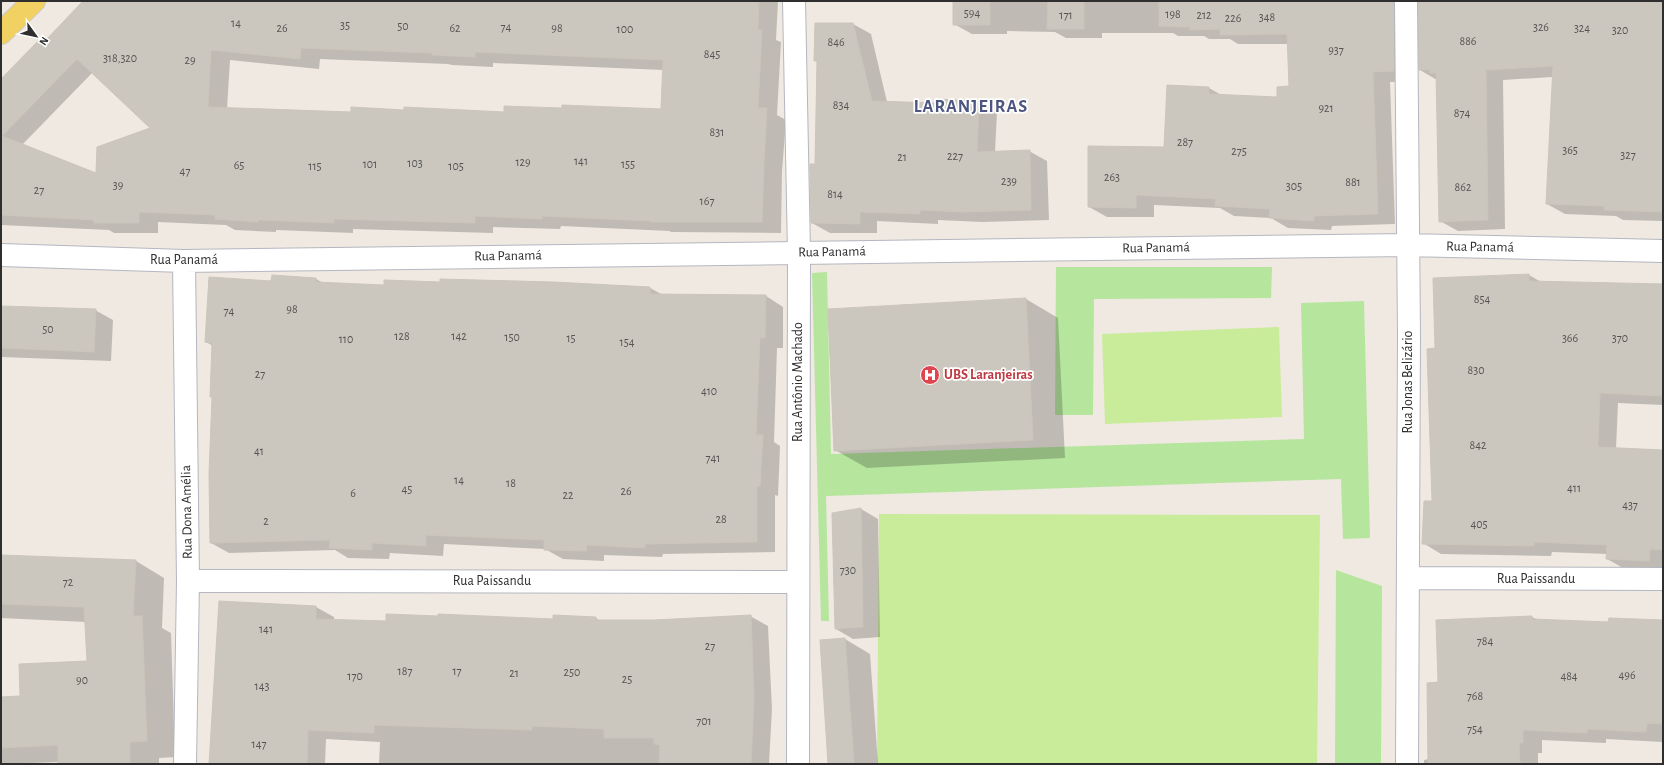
<svg xmlns="http://www.w3.org/2000/svg" width="1664" height="765" font-family="'Alegreya Sans',sans-serif">
	<style>
		.green { fill: #b6e59e }
		.pitch { fill: #c9ec9a }
		.shadow { fill: #0003; fill-rule: evenodd }
		.building { fill: #cbc7bf; stroke: #cbc5ba; fill-rule: evenodd }
		.lines { fill: none; stroke-linecap: round; stroke-linejoin: round }
		.street-casing { stroke: #b4b7c1; stroke-width: 24 }
		.secondary-casing { stroke: #b4b7c1; stroke-width: 24 }
		.primary-casing { stroke: #c9c9c9; stroke-width: 24 }
		.street { stroke: #fff; stroke-width: 22 }
		.secondary { stroke: #fff; stroke-width: 22 }
		.primary { stroke: #f2d163; stroke-width: 22 }
		.labels { text-anchor: middle; dominant-baseline: central; stroke-width: 3.5; stroke-linejoin: round; paint-order: stroke }
		.number-label { font-size: 12px; fill: #555452 }
		.street-label { font-size: 14px; fill: #2e2e2e; stroke: #fff }
		.health-label { font-size: 14px; font-weight: bold; fill: #be3a42; stroke: #fff; text-anchor: start }
		.district-label { font-size: 18px; font-weight: bold; letter-spacing: 1px; fill: #4d5680; stroke: #fff }
	</style>
	<rect width="100%" height="100%" fill="#efe9e1"/>
	<path class="green" d="M1056,267H1272L1271,298L1094,299L1093,415H1055Z
		M827,272L831,454L1304,439L1301,303L1364,301L1370,538L1343,539L1341,479L826,496L829,621H821L812,273Z
		M1336,570L1382,586L1381,764H1335Z"/>
	<path class="pitch" d="M1279,327L1282,417L1105,424L1102,334Z
		M879,514L1320,515L1317,764H877Z"/>
	<path class="shadow" d="M84,1H778L776,40L781,42L777,115L786,120L782,171L781,233L671,232L669,231L561,226L560,229L493,227V233L353,229V233L276,230V232L235,230L226,225L158,222V233H114L109,230L1,225V80L41,40L45,42ZM320,59L448,64L452,65L493,67V63L664,70L662,110L505,113H352L227,109L230,60L319,69ZM93,72L151,129L97,174L22,145Z
		M954,1H1417L1412,81L1390,82L1395,224L1332,226L1331,230L1288,228L1271,218L1234,216L1220,208L1154,205V217H1107L1089,207L1165,148L1209,88L1223,96L1278,98L1290,87L1288,44H1238L1230,39H1209L1204,36H1178L1173,33H1102V38H1066L1055,32L1007,31V34H972L954,24Z
		M1419,1H1663V221L1623,220L1616,216L1565,214L1547,204L1553,77L1503,80L1505,229L1458,231L1440,221L1437,80L1420,70Z
		M853,24L871,34L887,102L938,104L979,102L997,112L995,152L1029,151L1047,161L1049,220L982,222L938,220V224L877,221V233H830L812,223L816,165L818,62L815,60Z
		M1529,275L1541,282L1663,285V405L1618,403L1616,449L1663,451V571L1625,569L1607,559L1608,554L1552,552L1551,556L1441,554L1423,543L1433,502L1436,349Z
		M316,279L323,283L385,286L650,288L663,295L766,296L783,307V348H777L774,442L780,446L778,496L775,495V552L663,554L662,557L604,555V561L563,559L545,549L444,544L443,556L390,553L389,559L348,558L335,550L229,553L211,543L213,398L211,397L213,346L206,342L272,282Z
		M1026,299L1058,318L1065,458L867,468L835,450L829,310Z
		M1,307L95,310L113,320L111,361L1,357Z
		M861,509L878,519L880,637L853,639L836,629Z
		M1,556L136,561L164,578L162,628L171,633L175,757L159,758V764H59V762L1,764V698L21,697L88,662L86,622L1,618Z
		M220,602L316,607L334,617V620L387,622L554,620L596,618L600,621L655,620L750,616L768,626L772,709L769,764H379L380,742L326,739L325,764H211Z
		M1532,617L1538,620L1609,623L1663,621V742L1606,739V743L1542,740V753H1538V764H1424V760L1429,759L1439,683L1437,621Z
		M845,639L870,654L878,764H829Z"/>
	<path class="building" d="M83,1H759L758,30H762L758,108H767L764,160L762,222H651V221L542,216V219L475,216V223L334,219V223L258,220V222L215,219V215L139,212V223H94V220L1,215V79L41,38L44,42ZM301,48L432,53V55L475,57V52L663,60L661,109L562,105V108L504,106V112L404,107V110L351,107V112L208,107L211,50L300,59ZM77,59L150,128L97,147L96,173L2,136Z
		M953,1H990V25H953Z
		M1048,1H1084V29H1047Z
		M1159,1H1394V71L1373,72L1378,214L1314,216V221L1269,218L1270,209L1215,206L1216,199L1136,195V208L1088,207V146L1164,147L1167,85L1209,87V94L1277,97V87L1289,86L1287,34L1220,35V29L1190,30V27L1159,26Z
		M1418,1H1663V212L1604,210V206L1546,204L1553,66L1486,70L1488,220L1439,222L1436,73H1430V70H1419Z
		M815,23H853L872,101L937,103V99L979,101L977,152L1030,150L1031,210L963,212L920,210V214L860,212V224L811,223L810,164H815L817,61H814Z
		M1529,274V281L1663,284V396L1600,393L1598,447L1663,450V550L1650,549L1649,561L1606,559L1607,545L1534,542V546L1422,544L1424,501H1432L1427,349L1435,348L1433,278Z
		M272,275L316,278V282L384,285V280L440,282V279L553,282L650,287V294L766,295L765,338H760L756,435H763L760,486H757V542L645,544V548L587,545L586,551L544,550V540L426,535V546L372,543V550L329,548L330,540L210,543L209,474L212,397H210L212,343L205,342L209,277L271,281Z
		M1026,298L1033,440L834,451L828,309Z
		M1,306L96,309L94,352L1,348Z
		M861,508L863,627L835,629L832,513Z
		M1,555L136,560L133,616H142L147,741L130,742V764H58V745L1,748V697L20,696L19,664L87,661L84,607L1,604Z
		M219,601L316,606V619L386,621V614L438,616V614L553,619V615L596,617V620H655L751,615L754,699L751,764H659L660,745L654,744V738H604V729L532,726V730L374,725V733L308,730L307,764H209Z
		M1532,616V619L1608,622L1609,618L1663,620V724L1647,723L1646,732L1587,729V733L1523,730V743H1519L1520,764H1428L1427,683L1438,682L1436,620Z
		M845,638L854,764H828L820,640Z"/>
	<g class="lines">
		<g class="street-casing">
			<path id="street" d="M1406,1L1409,336L1407,764
				M1,255L184,261L1407,245L1663,251
				M184,261L188,581L185,764
				M1408,578L1663,579
				M188,581L797,582"/>
		</g>
		<g class="secondary-casing">
			<path id="secondary" d="M794,1L799,252L798,764"/>
		</g>
		<g class="primary-casing">
			<path id="primary" d="M1,33L34,1"/>
		</g>
		<use href="#street" class="street"/>
		<use href="#secondary" class="secondary"/>
		<use href="#primary" class="primary"/>
	</g>
	<defs>
		<g id="hospital-disc" transform="scale(1)"><circle r="9.5" fill="#e0444e" stroke="#fff"/><path d="M-5-5h3v3.5h4V-5h3V5h-3V1.5h-4V5h-3Z" fill="#fff"/></g>
	</defs>
	<g fill-rule="evenodd">
		<use href="#hospital-disc" x="930" y="375"/>
	</g>
	<g class="labels">
		<g class="number-label">
			<text x="972" y="13">594</text>
			<text x="1173" y="14">198</text>
			<text x="1066" y="15">171</text>
			<text x="1204" y="15">212</text>
			<text x="1267" y="17">348</text>
			<text x="1233" y="18">226</text>
			<text x="236" y="23">14</text>
			<text x="345" y="25">35</text>
			<text x="403" y="26">50</text>
			<text x="506" y="27">74</text>
			<text x="1541" y="27">326</text>
			<text x="282" y="28">26</text>
			<text x="455" y="28">62</text>
			<text x="557" y="28">98</text>
			<text x="1582" y="28">324</text>
			<text x="625" y="29">100</text>
			<text x="1620" y="30">320</text>
			<text x="1468" y="41">886</text>
			<text x="836" y="42">846</text>
			<text x="1336" y="50">937</text>
			<text x="712" y="54">845</text>
			<text x="120" y="58">318,320</text>
			<text x="190" y="60">29</text>
			<text x="841" y="105">834</text>
			<text x="1326" y="108">921</text>
			<text x="1462" y="113">874</text>
			<text x="717" y="132">831</text>
			<text x="1185" y="142">287</text>
			<text x="1570" y="150">365</text>
			<text x="1239" y="151">275</text>
			<text x="1628" y="155">327</text>
			<text x="955" y="156">227</text>
			<text x="902" y="157">21</text>
			<text x="581" y="161">141</text>
			<text x="523" y="162">129</text>
			<text x="415" y="163">103</text>
			<text x="370" y="164">101</text>
			<text x="628" y="164">155</text>
			<text x="239" y="165">65</text>
			<text x="315" y="166">115</text>
			<text x="456" y="166">105</text>
			<text x="185" y="171">47</text>
			<text x="1112" y="177">263</text>
			<text x="1009" y="181">239</text>
			<text x="1353" y="182">881</text>
			<text x="118" y="185">39</text>
			<text x="1294" y="186">305</text>
			<text x="1463" y="187">862</text>
			<text x="39" y="190">27</text>
			<text x="835" y="194">814</text>
			<text x="707" y="201">167</text>
			<text x="1482" y="299">854</text>
			<text x="292" y="309">98</text>
			<text x="229" y="311">74</text>
			<text x="48" y="329">50</text>
			<text x="402" y="336">128</text>
			<text x="459" y="336">142</text>
			<text x="512" y="337">150</text>
			<text x="571" y="338">15</text>
			<text x="1570" y="338">366</text>
			<text x="1620" y="338">370</text>
			<text x="346" y="339">110</text>
			<text x="627" y="342">154</text>
			<text x="1476" y="370">830</text>
			<text x="260" y="374">27</text>
			<text x="709" y="391">410</text>
			<text x="1478" y="445">842</text>
			<text x="259" y="451">41</text>
			<text x="713" y="458">741</text>
			<text x="459" y="480">14</text>
			<text x="511" y="483">18</text>
			<text x="1574" y="488">411</text>
			<text x="407" y="489">45</text>
			<text x="626" y="491">26</text>
			<text x="353" y="493">6</text>
			<text x="568" y="495">22</text>
			<text x="1630" y="505">437</text>
			<text x="721" y="519">28</text>
			<text x="266" y="521">2</text>
			<text x="1479" y="524">405</text>
			<text x="848" y="570">730</text>
			<text x="68" y="582">72</text>
			<text x="266" y="629">141</text>
			<text x="1485" y="641">784</text>
			<text x="710" y="646">27</text>
			<text x="405" y="671">187</text>
			<text x="457" y="671">17</text>
			<text x="572" y="672">250</text>
			<text x="514" y="673">21</text>
			<text x="1627" y="675">496</text>
			<text x="355" y="676">170</text>
			<text x="1569" y="676">484</text>
			<text x="627" y="679">25</text>
			<text x="82" y="680">90</text>
			<text x="262" y="686">143</text>
			<text x="1475" y="696">768</text>
			<text x="704" y="721">701</text>
			<text x="1475" y="729">754</text>
			<text x="259" y="744">147</text>
		</g>
		<g class="street-label">
			<text transform="translate(1480 247) rotate(1)">Rua Panamá</text>
			<text transform="translate(1156 248) rotate(-1)">Rua Panamá</text>
			<text transform="translate(832 252) rotate(-1)">Rua Panamá</text>
			<text transform="translate(508 256) rotate(-1)">Rua Panamá</text>
			<text x="184" y="260">Rua Panamá</text>
			<text transform="translate(798 382) rotate(-90)">Rua Antônio Machado</text>
			<text transform="translate(1408 382) rotate(-90)">Rua Jonas Belizário</text>
			<text transform="translate(187 512) rotate(-91)">Rua Dona Amélia</text>
			<text x="1536" y="579">Rua Paissandu</text>
			<text x="492" y="581">Rua Paissandu</text>
		</g>
		<g class="health-label">
			<text x="944" y="375">UBS Laranjeiras</text>
		</g>
		<g class="district-label">
			<text x="971" y="107">LARANJEIRAS</text>
		</g>
	</g>
	<rect width="1664" height="765" fill="none" stroke="#2e2e2e" stroke-width="4"/>
	<g transform="translate(36 36) rotate(123)" stroke="#ffffff" stroke-width="3" paint-order="stroke">
	<path d="M0-3L7 15L0 10L-7 15Z" fill="#2e2e2e"/>
	<text y="-6" font-size="11" font-weight="bold" text-anchor="middle" fill="#2e2e2e">N</text>
	</g>
</svg>
